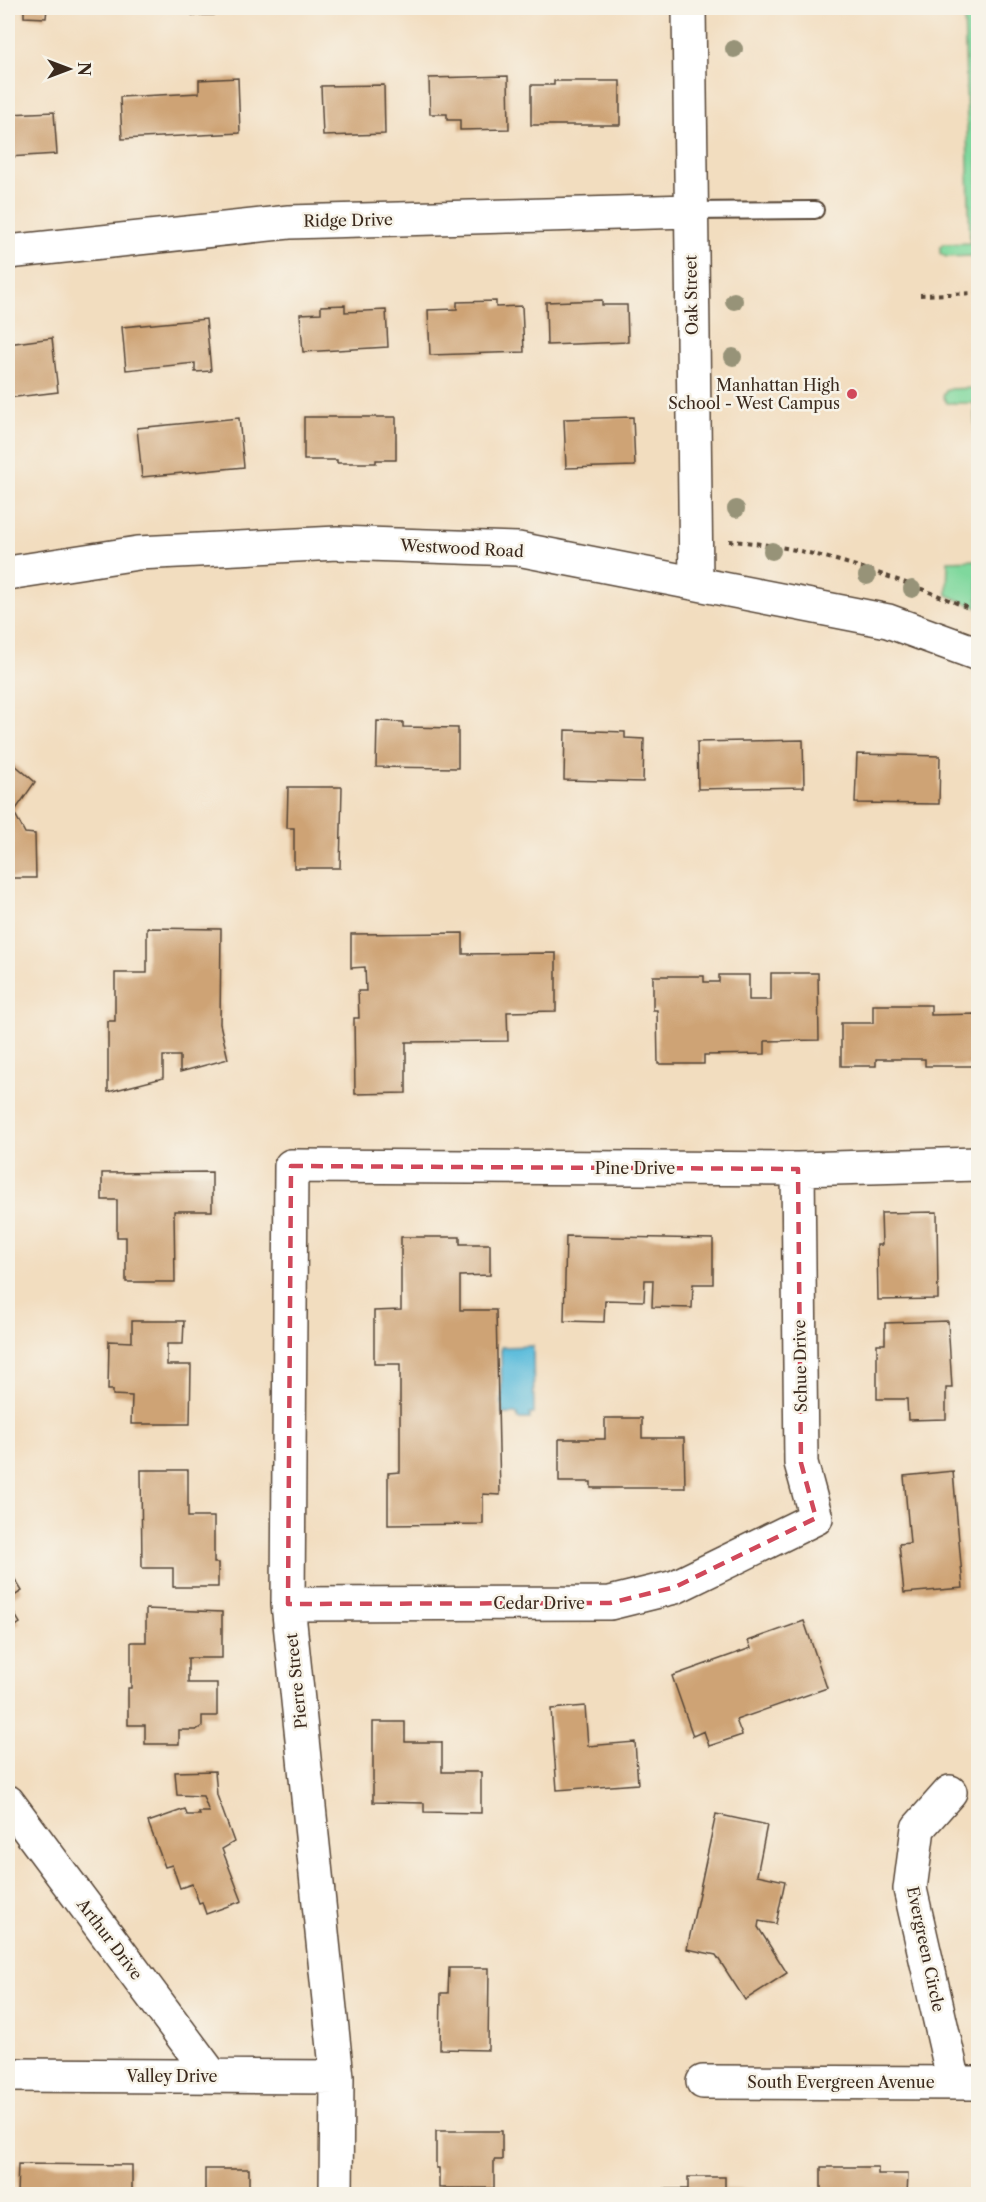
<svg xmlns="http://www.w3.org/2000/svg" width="986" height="2202" font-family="'Libre Caslon Text',serif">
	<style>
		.green { fill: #7fd89d; stroke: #5d815e; stroke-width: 1.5 }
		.water { fill: #5ebddc; stroke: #4c747d; stroke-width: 1.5 }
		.building { fill: #cea374 }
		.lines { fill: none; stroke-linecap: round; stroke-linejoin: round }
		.lane-casing { stroke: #564536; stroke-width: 20 }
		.street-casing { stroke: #564536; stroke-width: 36 }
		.secondary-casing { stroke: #564536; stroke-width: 36 }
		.path { stroke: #564536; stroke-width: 4; stroke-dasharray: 4.5 4.5; stroke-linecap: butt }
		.lane { stroke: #fff; stroke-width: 16 }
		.street { stroke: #fff; stroke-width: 33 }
		.secondary { stroke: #fff; stroke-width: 33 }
		.tree { fill: #979378 }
		.marked { fill: none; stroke: #d1495b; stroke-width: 4.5; stroke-dasharray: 12 8; stroke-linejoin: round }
		.poi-dot { fill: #d1495b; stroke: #f7f3e8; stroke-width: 2 }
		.labels { text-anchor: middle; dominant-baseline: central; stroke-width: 5; stroke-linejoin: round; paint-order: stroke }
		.street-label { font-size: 16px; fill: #3b2a1e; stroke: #f7f3e8 }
		.poi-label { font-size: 16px; fill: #3b2a1e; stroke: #f7f3e8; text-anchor: end }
	</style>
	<rect width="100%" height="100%" fill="#f7f3e8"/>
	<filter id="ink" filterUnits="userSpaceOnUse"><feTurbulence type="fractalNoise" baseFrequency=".0167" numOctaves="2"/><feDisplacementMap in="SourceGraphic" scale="12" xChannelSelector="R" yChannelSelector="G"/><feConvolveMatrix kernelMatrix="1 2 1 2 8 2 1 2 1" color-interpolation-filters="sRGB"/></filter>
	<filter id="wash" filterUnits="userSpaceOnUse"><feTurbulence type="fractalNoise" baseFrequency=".008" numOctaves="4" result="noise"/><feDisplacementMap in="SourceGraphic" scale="24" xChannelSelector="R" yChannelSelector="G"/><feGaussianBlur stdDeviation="1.35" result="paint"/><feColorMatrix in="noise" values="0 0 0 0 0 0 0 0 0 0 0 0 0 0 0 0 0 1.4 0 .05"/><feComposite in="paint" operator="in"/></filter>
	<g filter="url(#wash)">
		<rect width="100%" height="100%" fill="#f2ddbf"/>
		<path class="green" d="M964,9L978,13V284H973L972,256L946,257L940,253V248L943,244L970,243Z
			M974,299H978V521L974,403H947L943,396L947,389L975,388Z
			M978,560V608L947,595L948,561Z"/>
		<path class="water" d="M533,1346L534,1414H530V1419H518L517,1414H502L501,1347Z"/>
		<g id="blocks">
			<path class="building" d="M24,8H47L46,18L24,17Z
				M192,8H214V15H192Z
				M508,76L509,129L460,130V120H447V114H430L429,78Z
				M238,78L240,133L122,139L120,97L199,93V80Z
				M554,81H620V125H531V85H554Z
				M384,85L385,134L323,136L321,86Z
				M54,112L57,154L8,157V114Z
				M602,300V305H627L628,342L547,345L546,302Z
				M496,301V307L522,306L524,352L430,355L428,310L457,309V302Z
				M345,305V312L386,310L388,347L303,352L300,314L321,313V306Z
				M206,319L211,371L195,372V363L126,370L122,327Z
				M52,338L58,392L8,398V344Z
				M304,417H396V460H376V463H337V460H304Z
				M633,417L635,466L566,468L564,419Z
				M239,418L244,467L142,477L137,428Z
				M377,721L403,722V727L458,728V768L376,767Z
				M565,730L625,732V738L644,739L643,782L564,780Z
				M803,740L804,787L698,789L697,742Z
				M857,754L940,756L939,804L855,803Z
				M8,759L35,782L14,812L25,833L35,834L36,878H8Z
				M288,787H342L340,868H294V828H287Z
				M147,928L221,929L220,1024L228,1059L180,1072V1056H163V1078L108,1092V1021H115V973H147Z
				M463,933V954L556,953V1011L507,1012L508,1041L406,1042V1093L355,1094L354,1018H359L358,991H366L365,967L351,968V934Z
				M771,973H818L819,1040L765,1041V1054L704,1055V1064H658L657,1010H653V976H704V982H719V975H749V1000H771Z
				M873,1005H931V1015L978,1014V1066H925V1059H876V1066H841V1023H873Z
				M212,1172V1211H174L175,1282H126V1237H117V1200H102V1173Z
				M937,1212L938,1299L878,1300L877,1245H882L881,1213Z
				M566,1236L713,1239V1284H693L692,1308L652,1307L653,1280H645L644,1301L605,1300L604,1322L564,1321Z
				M401,1237H460V1244H490V1275L460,1276V1310H496L500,1495L483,1494V1524L388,1525V1473L400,1472V1364H374V1311L401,1310Z
				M132,1321H184L183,1344H167V1365H191L190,1424H131L132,1396L113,1395V1390H108L109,1341L132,1342Z
				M948,1321L952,1388H946V1419L908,1420L907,1399H877V1344H885V1323Z
				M605,1418H642V1438H684L685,1488H591V1482H559V1439H605Z
				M141,1470H188V1517H214V1563H218V1587H173V1568H142Z
				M953,1471L963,1588L904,1593L899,1544L910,1543L904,1476Z
				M8,1568L22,1591L8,1600Z
				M8,1603L20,1623L8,1631Z
				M146,1609L222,1612V1658H188V1683H217V1716H202V1726L196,1730H179V1744H145V1725H128V1688H131V1642H146Z
				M804,1621L827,1688L736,1720L742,1735L709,1746L704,1731L693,1736L672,1676L751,1648L748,1641Z
				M585,1706L588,1746L635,1742L638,1784L557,1790L551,1709Z
				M373,1722H405V1742H442V1772H481V1813L424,1812V1803L373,1802Z
				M215,1771L217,1795L234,1842L222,1849L242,1901L206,1914L202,1902L199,1903L192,1884L180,1888L172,1865L165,1867L148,1822L185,1809L187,1815H200L199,1812H209L203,1796L177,1795L175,1772Z
				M716,1814L767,1825L757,1875L785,1881L776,1924L759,1921L758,1927L787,1973L745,2000L716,1955L687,1949Z
				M449,1968H489L488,2050L440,2049L441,1993H448Z
				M436,2131H502V2160H494V2188H439V2168H436Z
				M18,2164L132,2165V2194H17Z
				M821,2167H878V2174H908L907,2194H821Z
				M205,2169H249V2194H205Z
				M688,2177H725V2189L749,2190V2194H665V2189H688Z"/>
		</g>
	</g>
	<g filter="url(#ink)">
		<use href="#blocks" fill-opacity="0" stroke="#564536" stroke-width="1.5"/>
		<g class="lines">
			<g class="lane-casing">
				<path id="lane" d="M690,211L815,210"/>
			</g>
			<g class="street-casing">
				<path id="street" d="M689,8L696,582
					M8,252L289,222L690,211
					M288,1604L610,1603L675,1587L816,1518L801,1463L798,1169
					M950,1792L918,1828L910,1889L954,2082
					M8,1802L212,2076
					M8,2075L337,2077
					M703,2082L978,2083
					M336,2194L337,2077L288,1604L291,1166L798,1169L978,1164"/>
			</g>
			<g class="secondary-casing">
				<path id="secondary" d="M8,573L138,553L337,543L518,549L888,621L978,654"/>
			</g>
			<path class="path" d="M920,295L978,293
				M729,541C811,545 903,580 978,612"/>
			<use href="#lane" class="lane"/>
			<use href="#street" class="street"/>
			<use href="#secondary" class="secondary"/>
		</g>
		<g class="tree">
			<circle cx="734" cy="49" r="9"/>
			<circle cx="734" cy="301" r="9"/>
			<circle cx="733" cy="357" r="9"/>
			<circle cx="736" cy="509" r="9"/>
			<circle cx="772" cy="551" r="9"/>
			<circle cx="867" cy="576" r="9"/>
			<circle cx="912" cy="589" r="9"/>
		</g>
	</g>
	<path class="marked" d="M291,1166L798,1169L801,1463L816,1518L675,1587L610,1603L288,1604Z"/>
	<circle class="poi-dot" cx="852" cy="394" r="6"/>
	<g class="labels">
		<g class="street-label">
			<text transform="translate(348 220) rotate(-1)">Ridge Drive</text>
			<text transform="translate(691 295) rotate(-91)">Oak Street</text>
			<text transform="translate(462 548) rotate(3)">Westwood Road</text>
			<text x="635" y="1168">Pine Drive</text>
			<text transform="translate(800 1366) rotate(-91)">Schue Drive</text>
			<text x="539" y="1603">Cedar Drive</text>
			<text transform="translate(296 1681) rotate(-96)">Pierre Street</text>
			<text transform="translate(110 1939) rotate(53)">Arthur Drive</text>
			<text transform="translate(926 1949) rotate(78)">Evergreen Circle</text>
			<text x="172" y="2076">Valley Drive</text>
			<text x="841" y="2082">South Evergreen Avenue</text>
		</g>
		<g class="poi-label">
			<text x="840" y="385">Manhattan High<tspan x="840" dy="18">School - West Campus</tspan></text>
		</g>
	</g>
	<rect width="986" height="2202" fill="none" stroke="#f7f3e8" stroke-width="30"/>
	<g transform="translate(69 69) rotate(90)" stroke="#f7f3e8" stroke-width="4.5" paint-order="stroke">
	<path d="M0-4.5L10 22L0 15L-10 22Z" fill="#3b2a1e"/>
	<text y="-9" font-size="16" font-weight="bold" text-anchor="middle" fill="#3b2a1e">N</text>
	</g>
</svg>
